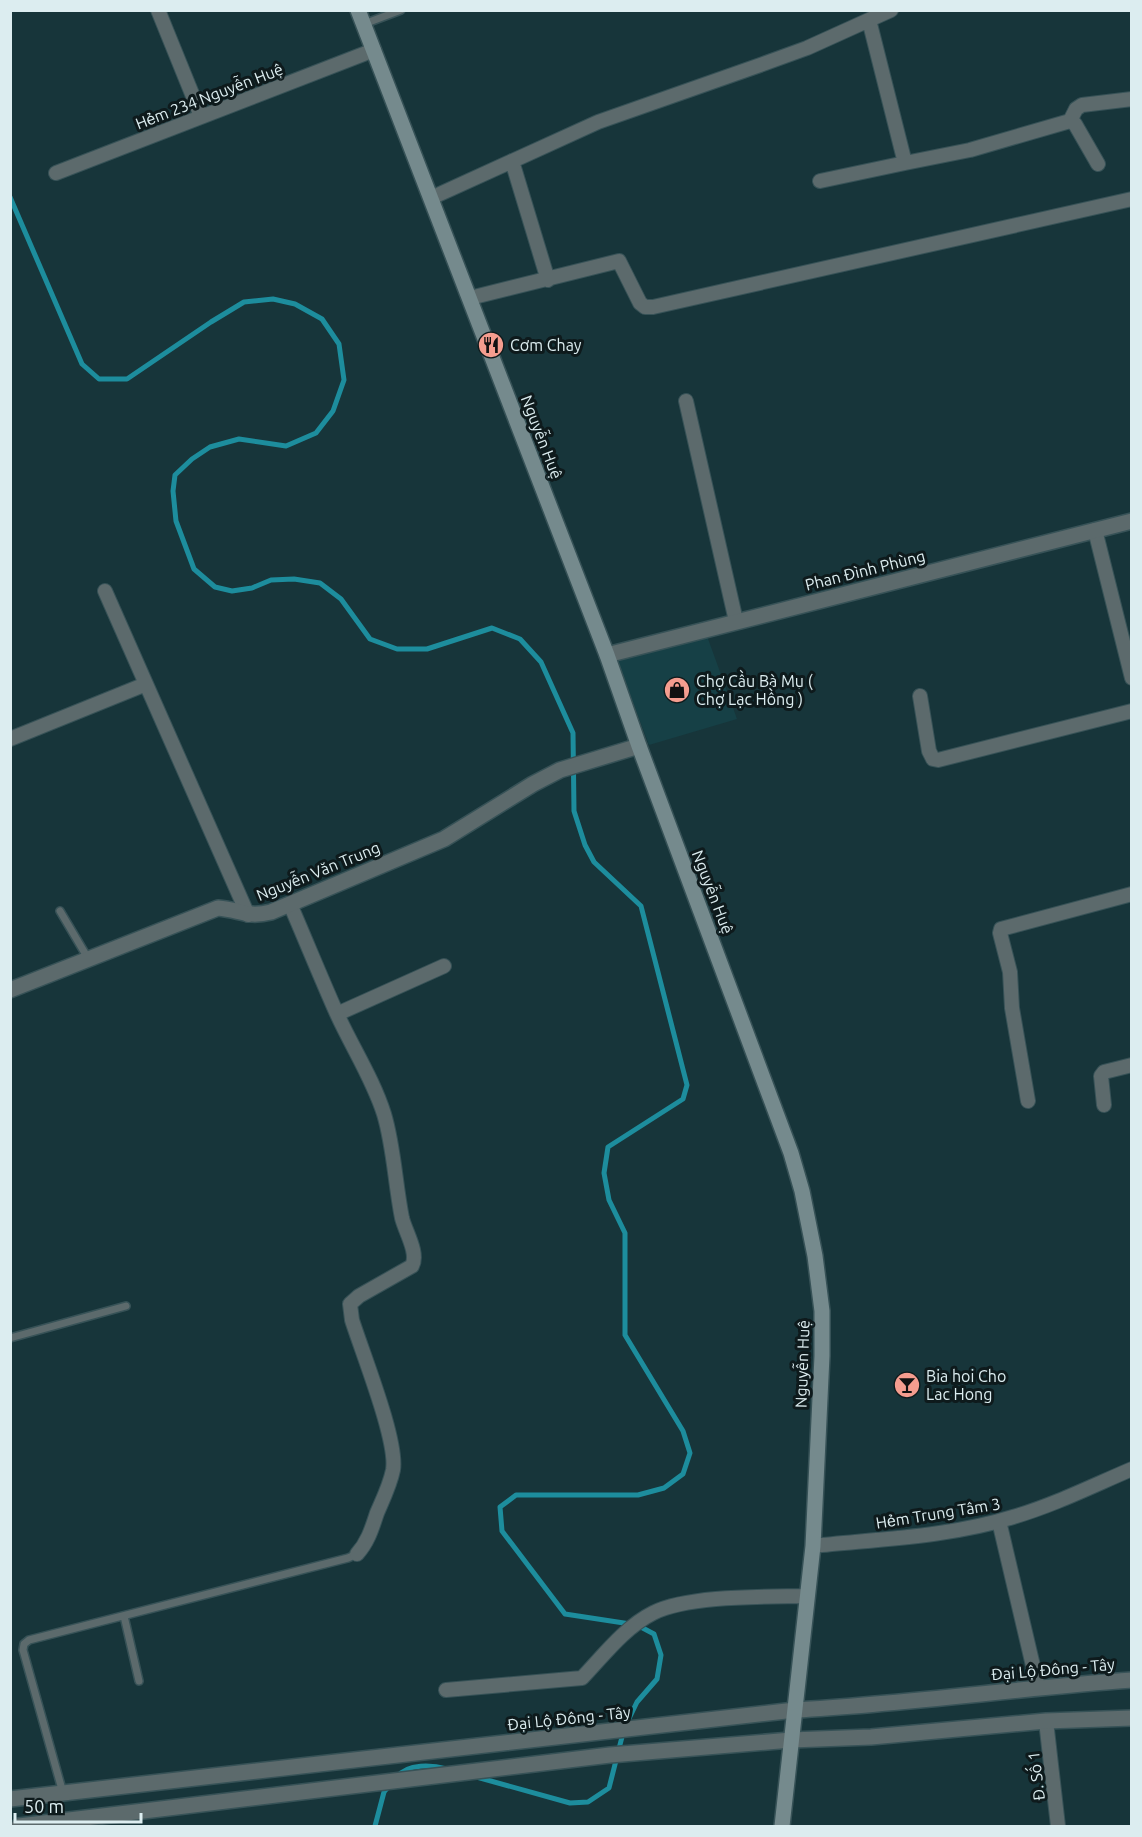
<svg xmlns="http://www.w3.org/2000/svg" width="1142" height="1837" font-family="Ubuntu,sans-serif">
	<style>
		.built { fill: #164046 }
		.lines { fill: none; stroke-linecap: round; stroke-linejoin: round }
		.stream { stroke: #1d8d9d; stroke-width: 5 }
		.service-casing { stroke: #375257; stroke-width: 10 }
		.minor-casing { stroke: #375257; stroke-width: 16 }
		.tertiary-casing { stroke: #375257; stroke-width: 18 }
		.secondary-casing { stroke: #375257; stroke-width: 18 }
		.service { stroke: #5c6a6c; stroke-width: 7 }
		.minor { stroke: #5c6a6c; stroke-width: 14 }
		.tertiary { stroke: #5c6a6c; stroke-width: 15 }
		.secondary { stroke: #758a8d; stroke-width: 15 }
		.labels { text-anchor: middle; dominant-baseline: central; stroke-width: 6; stroke-linejoin: round; paint-order: stroke }
		.street-label { font-size: 16px; fill: #dcedf0; stroke: #0e1a1c }
		.poi-label { font-size: 16px; fill: #dcedf0; stroke: #0e1a1c; text-anchor: start }
	</style>
	<rect width="100%" height="100%" fill="#17353a"/>
	<path class="built" d="M707,636L737,719L649,745L617,660Z"/>
	<g class="lines">
		<path class="stream" d="M10,197L82,364L99,379H127L211,322L244,302L273,299L295,304L322,319L339,344L344,380L333,411L316,433L286,446L239,439L210,447L192,459L175,475L173,491L176,521L194,569L215,587L232,591L252,588L271,580L294,579L320,583L341,599L370,639L397,649H427L492,628L520,639L541,662L573,733L574,811L585,845L594,862L641,906L687,1085L683,1099L608,1147L604,1173L609,1200L625,1233V1335L683,1431L690,1453L683,1474L664,1488L638,1495H516L500,1507L502,1531L565,1614L637,1625L654,1634L661,1655L657,1679L637,1702L624,1729L609,1788L588,1802L570,1803L473,1776
			M397,1777C408,1763 432,1765 447,1769
			M375,1826L384,1792L389,1786"/>
		<g class="service-casing">
			<path id="service" d="M364,24L401,10
				M60,911L89,960
				M10,1338L126,1306
				M124,1616L139,1681
				M63,1793L23,1650L24,1644L29,1640L348,1558L357,1554"/>
		</g>
		<g class="minor-casing">
			<path id="minor" d="M158,10L201,116
				M869,20L905,163L970,150L1070,121L1075,124L1098,164
				M1070,121L1076,109L1082,105L1132,99
				M512,161L548,280
				M56,173L374,50
				M820,181L905,163
				M431,198L598,122L763,64L807,48L891,10
				M470,298L619,261L640,303L645,307H653L1132,199
				M686,401L736,621
				M1095,530L1132,678
				M105,591L248,915
				M920,696L929,751L933,759L938,760L1132,711
				M10,739L146,684
				M290,904C306,941 321,978 337,1014C352,1047 373,1079 384,1114C394,1147 395,1183 402,1218C405,1231 419,1253 412,1266L359,1296L350,1304L352,1320C362,1352 398,1441 393,1470C390,1485 383,1499 377,1513C372,1528 368,1542 357,1554
				M337,1014L444,966
				M1028,1101L1012,1008L1010,972L1000,933L1001,929L1132,894
				M1104,1105L1101,1076L1104,1072L1132,1065
				M999,1521L1038,1687
				M813,1546C879,1539 949,1537 1013,1517C1054,1505 1092,1486 1132,1469
				M446,1690L582,1678C603,1656 625,1627 653,1613C689,1595 766,1597 807,1596
				M1046,1721L1058,1826"/>
		</g>
		<g class="tertiary-casing">
			<path id="tertiary" d="M607,655L1132,521
				M10,990L218,908C241,910 247,918 271,912L444,839L533,784L560,770L639,746
				M10,1799L795,1710C907,1704 1019,1688 1132,1680
				M19,1826L610,1755L791,1740L871,1737L1046,1721L1132,1718"/>
		</g>
		<g class="secondary-casing">
			<path id="secondary" d="M358,10L607,655L639,746L791,1153L802,1191L815,1256L822,1311V1356L813,1546L782,1826"/>
		</g>
		<use href="#service" class="service"/>
		<use href="#minor" class="minor"/>
		<use href="#tertiary" class="tertiary"/>
		<use href="#secondary" class="secondary"/>
	</g>
	<defs>
		<g id="restaurant-disc" transform="scale(1.35)"><circle r="9.5" fill="#f59d8f" stroke="#0e1a1c"/><path d="M-5-6h1v4h1v-4h1v4h1v-4h1v5L-1.5 .5V6h-2V.5L-5-1ZM5-6V6H3V1.5H1.5Q1.5-4 5-6Z" fill="#111"/></g>
		<g id="shop-disc" transform="scale(1.35)"><circle r="9.5" fill="#f59d8f" stroke="#0e1a1c"/><path d="M-5-2.5h2.3a2.7 3.5 0 0 1 5.4 0H5L5.5 6h-11ZM-1.5-2.5h3a1.5 2.3 0 0 0-3 0Z" fill="#111"/></g>
		<g id="bar-disc" transform="scale(1.35)"><circle r="9.5" fill="#f59d8f" stroke="#0e1a1c"/><path d="M-6-5H6L.8 .8V4.5H3.5V6h-7V4.5H-.8V.8Z" fill="#111"/></g>
	</defs>
	<g fill-rule="evenodd">
		<use href="#restaurant-disc" x="491" y="345"/>
		<use href="#shop-disc" x="677" y="690"/>
		<use href="#bar-disc" x="907" y="1385"/>
	</g>
	<g class="labels">
		<g class="street-label">
			<text transform="translate(209 96) rotate(-21)">Hẻm 234 Nguyễn Huệ</text>
			<text transform="translate(542 437) rotate(69)">Nguyễn Huệ</text>
			<text transform="translate(865 570) rotate(-14)">Phan Đình Phùng</text>
			<text transform="translate(318 871) rotate(-22)">Nguyễn Văn Trung</text>
			<text transform="translate(713 892) rotate(69)">Nguyễn Huệ</text>
			<text transform="translate(802 1364) rotate(-88)">Nguyễn Huệ</text>
			<text transform="translate(938 1513) rotate(-9)">Hẻm Trung Tâm 3</text>
			<text transform="translate(1053 1669) rotate(-5)">Đại Lộ Đông - Tây</text>
			<text transform="translate(569 1718) rotate(-6)">Đại Lộ Đông - Tây</text>
			<text transform="translate(1036 1776) rotate(-97)">Đ. Số 1</text>
		</g>
		<g class="poi-label">
			<text x="510" y="345">Cơm Chay</text>
			<text x="696" y="681">Chợ Cầu Bà Mụ (<tspan x="696" dy="18">Chợ Lạc Hồng )</tspan></text>
			<text x="926" y="1376">Bia hoi Cho<tspan x="926" dy="18">Lac Hong</tspan></text>
		</g>
	</g>
	<rect width="1142" height="1837" fill="none" stroke="#dcedf0" stroke-width="24"/>
	<path d="M15 1813v9h126v-9" fill="none" stroke="#dcedf0" stroke-width="3"/>
	<text x="24" y="1813" font-size="18" fill="#dcedf0" stroke="#0e1a1c" stroke-width="4.5" paint-order="stroke">50 m</text>
</svg>
